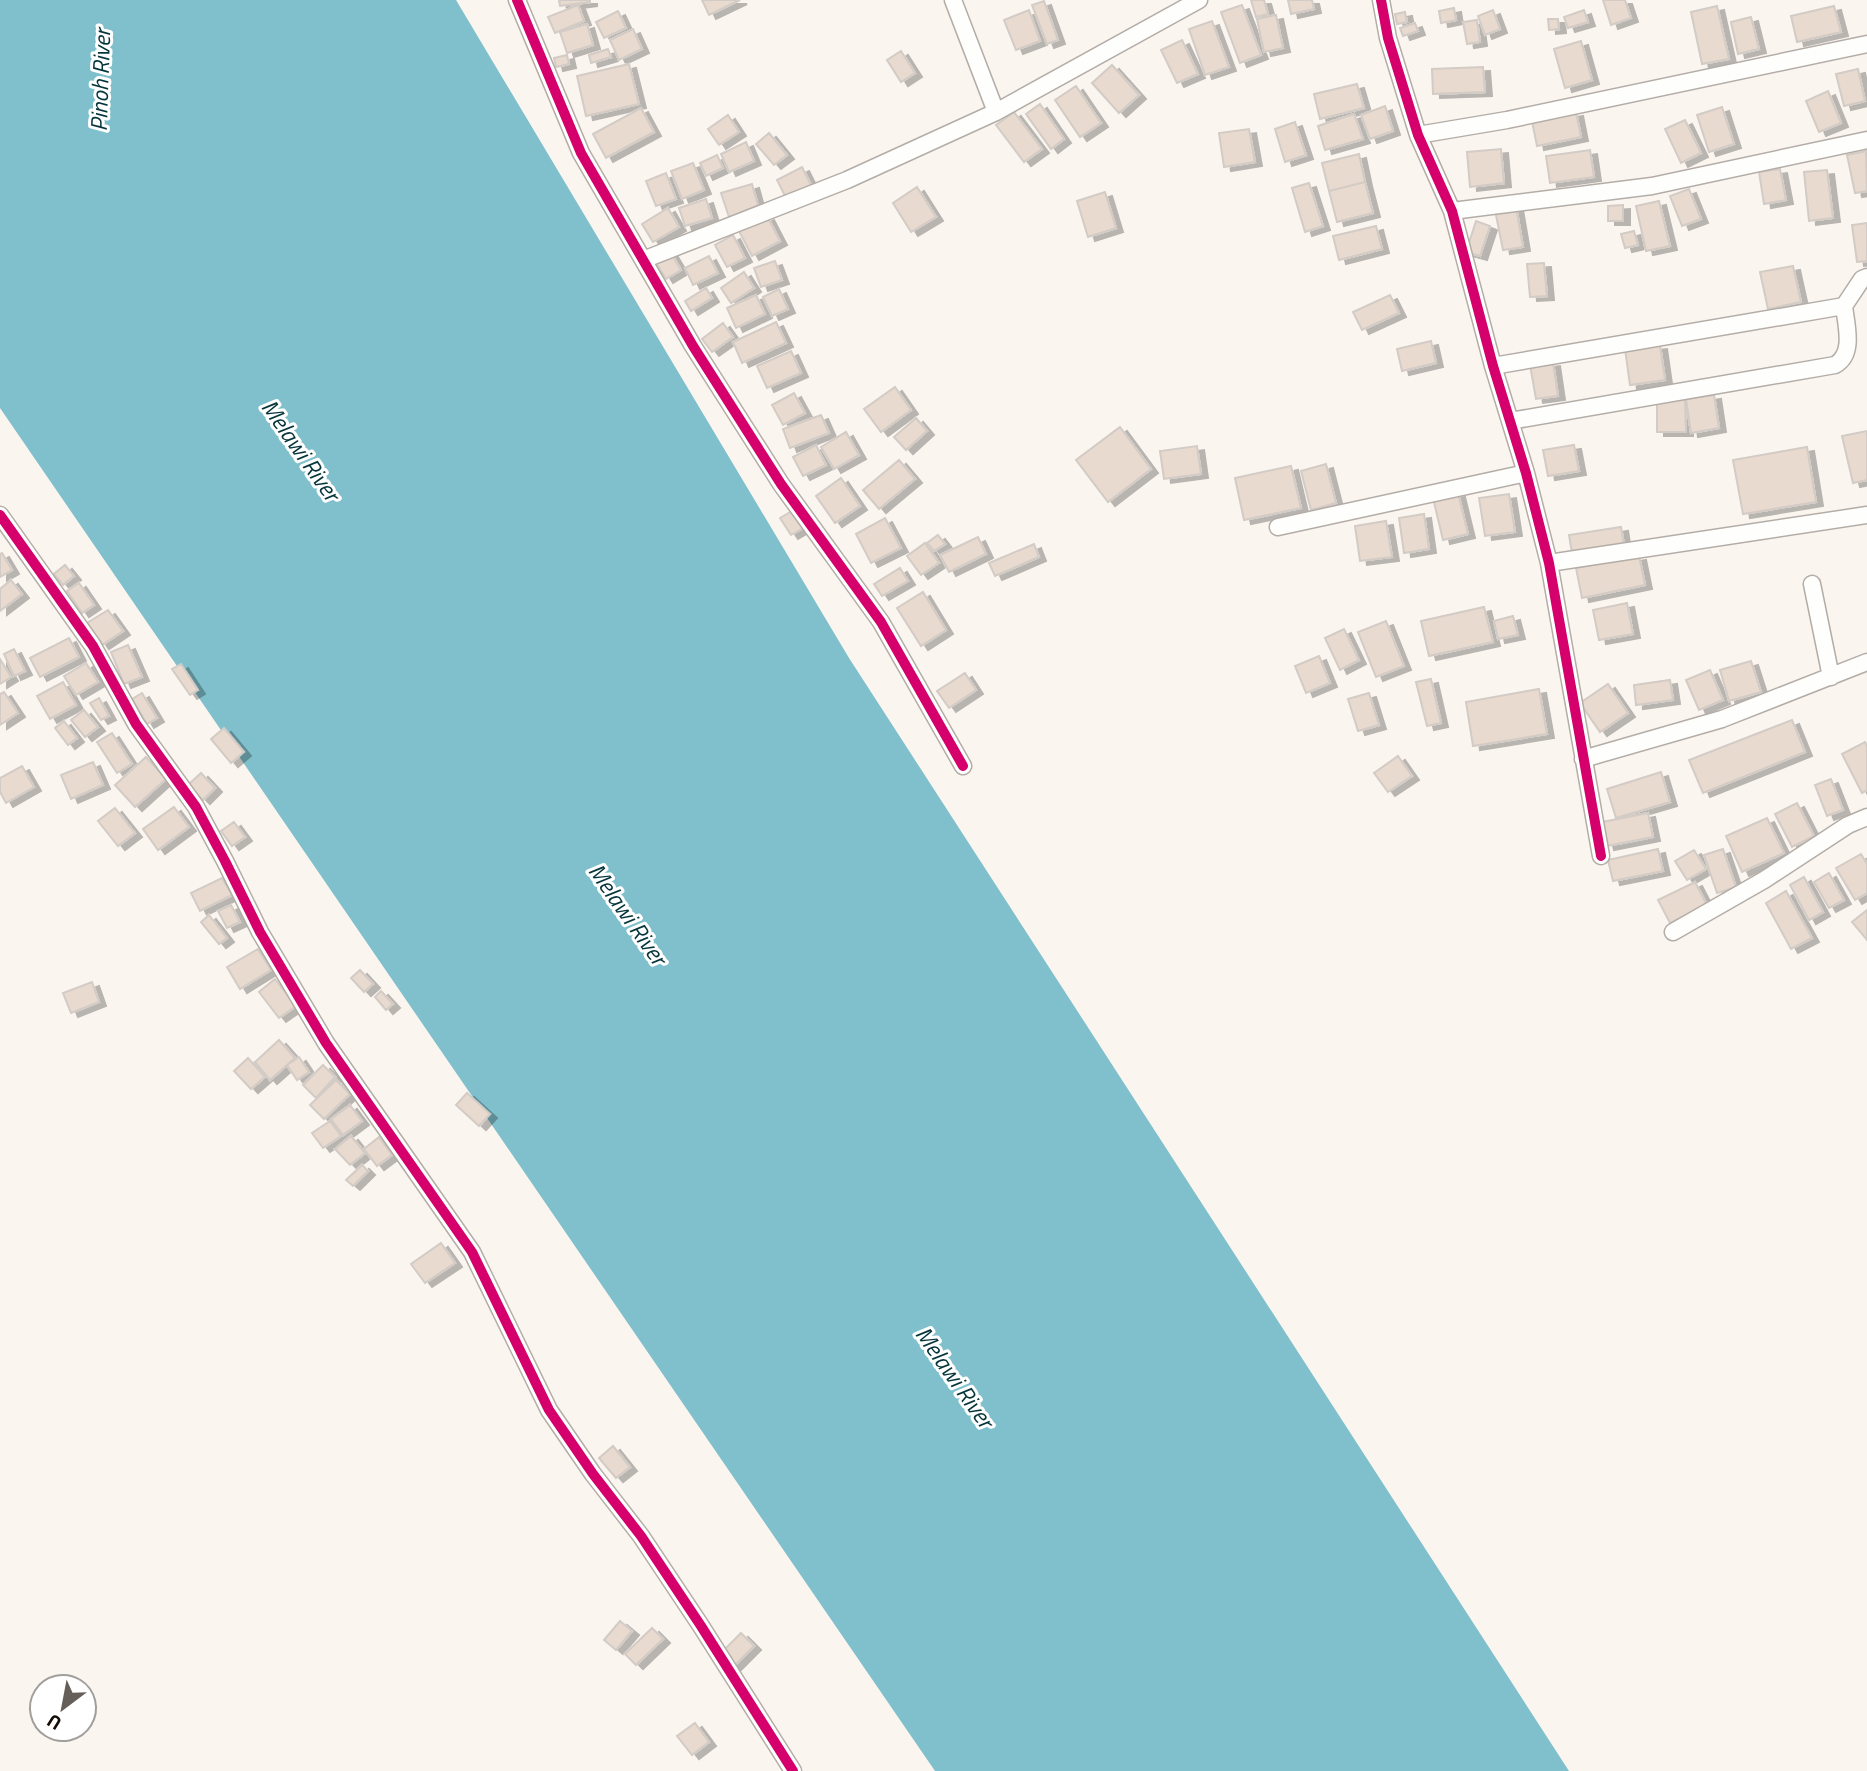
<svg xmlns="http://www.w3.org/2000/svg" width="1867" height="1771" font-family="'Titillium Web',sans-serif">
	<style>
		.water { fill: #80c0cc }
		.building { fill: #e8dace; stroke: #d3cbc5; stroke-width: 2; filter: url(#shadow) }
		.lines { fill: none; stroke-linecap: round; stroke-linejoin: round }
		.minor-casing { stroke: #b4ada7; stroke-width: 19 }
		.minor { stroke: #fefefd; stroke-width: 16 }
		.cycleway-casing { stroke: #fff; stroke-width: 15 }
		.cycleway { stroke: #d6006c; stroke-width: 10 }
		.labels { text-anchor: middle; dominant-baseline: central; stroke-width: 6; stroke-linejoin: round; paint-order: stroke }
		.water-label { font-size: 23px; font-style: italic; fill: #05343b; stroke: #fff }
	</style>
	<defs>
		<filter id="shadow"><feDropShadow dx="7" dy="4" stdDeviation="0" flood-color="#0004"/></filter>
	</defs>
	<rect width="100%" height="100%" fill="#fbf5f0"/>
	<path class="water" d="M0,0H456L849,658L1569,1771H935L0,408Z"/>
	<path class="building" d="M559,0H590V2L560,6Z
		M702,0H740L709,15Z
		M1251,0H1264L1268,14L1256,17Z
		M1288,0H1312L1314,9L1291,14Z
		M1603,0H1625L1631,18L1611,25Z
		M1044,1L1058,40L1047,44L1032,5Z
		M578,5L584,21L555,33L548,17Z
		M1242,5L1261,55L1240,63L1221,12Z
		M1717,6L1729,59L1702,64L1691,12Z
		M1834,6L1841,32L1797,42L1791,16Z
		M1454,8L1456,20L1441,23L1439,11Z
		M1029,10L1040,41L1016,50L1004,20Z
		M1493,10L1500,29L1485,35L1478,16Z
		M1584,10L1588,22L1568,28L1564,17Z
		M618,11L626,28L604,38L596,22Z
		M1405,12L1407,22L1397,24L1395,14Z
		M1276,15L1283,48L1264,52L1257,19Z
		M1751,17L1759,49L1738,54L1731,22Z
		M1548,19H1558L1559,29L1549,30Z
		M1477,20L1480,42L1467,44L1463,22Z
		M1212,21L1229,67L1205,75L1189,29Z
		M1415,23L1418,31L1403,36L1400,28Z
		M587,24L593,45L567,53L560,32Z
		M633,29L642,49L619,60L610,40Z
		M1182,40L1198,74L1177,83L1161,50Z
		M1581,41L1592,80L1565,88L1554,49Z
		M608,49L611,57L591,63L589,55Z
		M901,51L915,73L901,82L887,60Z
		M567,55L569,64L556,67L554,58Z
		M629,64L639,104L586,116L577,76Z
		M1112,65L1139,95L1119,113L1092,83Z
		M1483,67L1485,92L1433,94L1432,69Z
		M1858,69L1865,101L1844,106L1836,74Z
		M1357,84L1364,108L1320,119L1314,94Z
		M1076,86L1101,123L1080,137L1055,100Z
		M1828,91L1841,123L1819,132L1806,101Z
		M1040,104L1064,139L1051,149L1026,114Z
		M1385,106L1393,131L1370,139L1361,115Z
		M1722,107L1734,144L1709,152L1697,115Z
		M641,108L654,132L606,158L593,134Z
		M1014,112L1042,149L1024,162L996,125Z
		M1576,112L1581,137L1537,146L1532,121Z
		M1354,114L1363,139L1325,150L1318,126Z
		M728,115L739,132L719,145L708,129Z
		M1685,120L1701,153L1681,163L1665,129Z
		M1295,122L1306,155L1285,162L1275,129Z
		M1249,129L1255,162L1224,167L1219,133Z
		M769,133L787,155L774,165L756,144Z
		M746,142L754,161L729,172L721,154Z
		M1501,149L1504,183L1470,187L1467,152Z
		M1590,150L1594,177L1550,183L1546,156Z
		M1866,151L1867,191L1855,193L1847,155Z
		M1359,154L1365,182L1329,191L1322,163Z
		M717,155L723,168L706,176L700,163Z
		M693,163L704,190L682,199L671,171Z
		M802,167L813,189L788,202L777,180Z
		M1780,169L1786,200L1764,204L1759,172Z
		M1827,170L1833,218L1809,221L1804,172Z
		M666,173L676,199L656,206L646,181Z
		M1365,182L1373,213L1337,222L1329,191Z
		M1309,183L1323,226L1305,232L1292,188Z
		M752,184L759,209L729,217L721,193Z
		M917,187L936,217L911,232L893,203Z
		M1689,189L1701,219L1682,226L1670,196Z
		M1105,192L1116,228L1088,237L1077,201Z
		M706,199L712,218L685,226L679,208Z
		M1659,201L1670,246L1646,251L1636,206Z
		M1623,205V221H1608V206Z
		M1516,206L1523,247L1503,250L1495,210Z
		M668,208L679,227L653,242L642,224Z
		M767,216L780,241L752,256L739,231Z
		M1476,221L1490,226L1480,256L1466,252Z
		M1867,223V261L1857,262L1852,225Z
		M1376,226L1382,249L1339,260L1333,236Z
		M1634,231L1638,245L1625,248L1621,234Z
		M733,235L745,258L727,267L715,245Z
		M671,253L681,270L666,279L656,263Z
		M709,256L718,273L693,285L685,268Z
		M775,261L782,280L761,287L754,268Z
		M1544,263L1547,296L1530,297L1527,264Z
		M1793,266L1801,302L1768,309L1760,272Z
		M744,272L754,288L731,303L721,288Z
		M706,288L712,298L691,311L685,301Z
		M779,289L788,309L772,316L763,297Z
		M756,295L765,314L736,328L727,308Z
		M1390,295L1399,313L1362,330L1353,312Z
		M776,322L786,343L742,363L733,342Z
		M723,323L733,337L712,352L702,339Z
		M1431,341L1436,363L1402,371L1397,349Z
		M1660,345L1665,380L1630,385L1625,349Z
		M791,351L801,373L767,388L757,366Z
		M1553,362L1558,396L1536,399L1530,365Z
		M895,387L911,410L881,432L864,409Z
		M794,393L805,413L783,425L772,405Z
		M1714,395L1719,428L1691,433L1686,399Z
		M1657,400H1685L1686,432H1657Z
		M821,415L829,433L790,448L783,429Z
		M916,418L927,431L906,450L894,437Z
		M1120,427L1151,469L1108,502L1076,460Z
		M1867,431V480L1853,483L1842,436Z
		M846,432L859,455L834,469L821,447Z
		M816,445L826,465L803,476L793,457Z
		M1574,445L1579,471L1548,476L1543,450Z
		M1197,446L1201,474L1164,479L1160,451Z
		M1807,447L1816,502L1743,514L1733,460Z
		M899,460L915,479L879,509L863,490Z
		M1326,464L1336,503L1311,510L1301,471Z
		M1291,466L1301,508L1244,520L1235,478Z
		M841,478L860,506L835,523L816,496Z
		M1458,493L1468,534L1443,540L1433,498Z
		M1509,494L1515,532L1485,536L1479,498Z
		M792,511L803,528L791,535L780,518Z
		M1424,514L1429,549L1404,553L1399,518Z
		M885,518L901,548L871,563L856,534Z
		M1386,521L1392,557L1360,561L1355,526Z
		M1621,527L1624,545L1572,553L1569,535Z
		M938,535L945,544L934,551L927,543Z
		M978,537L986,554L949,572L940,555Z
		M925,543L939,563L921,575L907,556Z
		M1034,544L1039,557L995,576L989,563Z
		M2,553L12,570L0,577V554Z
		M1639,556L1645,585L1582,598L1576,568Z
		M65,565L74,576L63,585L54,574Z
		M900,568L908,581L882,596L874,584Z
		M11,580L22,594L0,611V589Z
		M79,583L94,605L82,613L67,591Z
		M923,592L946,630L921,646L897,608Z
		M1627,603L1633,634L1599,640L1593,610Z
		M1484,607L1493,642L1429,656L1421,621Z
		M108,610L123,631L102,645L87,623Z
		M1513,616L1518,635L1498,639L1494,621Z
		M1386,621L1404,666L1376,677L1358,632Z
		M1344,629L1359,660L1340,670L1325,638Z
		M69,638L79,657L40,677L30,658Z
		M128,645L142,677L124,684L111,652Z
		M14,649L25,671L14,676L4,654Z
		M1319,656L1330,683L1306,693L1295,666Z
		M0,659L11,677L0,684Z
		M1751,661L1761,692L1729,701L1720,670Z
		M86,663L98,682L76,695L64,676Z
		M181,664L198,690L190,695L172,669Z
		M1710,670L1723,700L1699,710L1686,680Z
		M965,673L976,690L949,708L937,691Z
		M1431,679L1441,723L1427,726L1416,682Z
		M1670,680L1673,700L1636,705L1634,685Z
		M63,682L76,705L50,719L37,696Z
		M1608,684L1628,713L1600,732L1580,703Z
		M1539,689L1547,734L1473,746L1466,702Z
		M4,692L18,713L0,725V694Z
		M142,693L157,718L147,724L132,699Z
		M1369,693L1379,725L1358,731L1348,699Z
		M99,698L109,716L101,720L90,703Z
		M84,710L98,727L85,737L71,720Z
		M1792,720L1805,752L1703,793L1689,760Z
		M64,721L77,738L68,745L55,728Z
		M224,728L244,752L231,763L211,739Z
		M112,733L132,764L117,773L97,742Z
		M1865,742L1867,746V790L1862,793L1842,754Z
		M1398,756L1412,776L1388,792L1374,773Z
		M146,757L166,779L135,807L115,785Z
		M93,762L103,785L71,799L61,775Z
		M22,766L34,787L6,803L0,792V778Z
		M1661,772L1670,802L1616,818L1607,789Z
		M201,773L215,788L203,800L188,785Z
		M1831,779L1843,810L1827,816L1815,785Z
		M1797,803L1814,836L1792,847L1775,814Z
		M174,807L189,827L158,850L143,829Z
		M115,808L135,833L118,846L98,821Z
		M1648,813L1653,837L1607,846L1602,822Z
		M1767,818L1784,853L1742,872L1726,836Z
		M234,822L245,837L232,846L221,831Z
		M1658,849L1663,871L1613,881L1608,860Z
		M1723,849L1736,887L1717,893L1704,855Z
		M1694,850L1706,869L1687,880L1675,861Z
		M1861,854L1867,864V893L1855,900L1836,868Z
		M1829,873L1844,900L1829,908L1814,882Z
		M1804,877L1823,912L1809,920L1790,885Z
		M222,878L232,895L200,911L191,893Z
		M1695,882L1707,905L1670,923L1658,900Z
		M1786,891L1812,938L1791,949L1766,903Z
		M231,905L240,922L227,928L218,911Z
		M1867,910V940L1852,922Z
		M209,915L227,938L219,944L201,922Z
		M258,949L271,970L240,989L227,967Z
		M360,970L373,984L364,992L351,978Z
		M275,979L296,1006L279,1018L259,992Z
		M92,982L99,1002L71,1013L63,993Z
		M381,991L393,1004L386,1010L375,997Z
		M279,1040L295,1058L270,1080L255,1062Z
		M299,1057L309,1072L297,1080L287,1065Z
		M248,1058L265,1077L251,1089L234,1071Z
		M323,1065L335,1077L316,1098L303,1085Z
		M336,1080L350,1094L324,1119L310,1105Z
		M467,1093L490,1114L479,1126L456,1105Z
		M350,1105L362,1121L343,1135L331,1119Z
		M330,1121L341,1136L323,1148L312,1133Z
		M351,1136L365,1153L350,1165L335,1149Z
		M379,1137L392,1155L377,1166L364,1149Z
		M362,1165L368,1171L353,1186L346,1180Z
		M441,1243L455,1263L425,1283L411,1264Z
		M613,1446L630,1467L616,1478L599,1458Z
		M620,1621L632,1631L616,1650L604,1640Z
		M652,1628L663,1639L636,1665L625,1654Z
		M741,1633L754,1646L734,1666L721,1653Z
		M695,1723L709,1742L692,1755L677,1736Z"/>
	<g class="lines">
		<g class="minor-casing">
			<path id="minor" d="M517,0L581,153L693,346L781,484L881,622L963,766
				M953,0L996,112
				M1381,0L1388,38L1418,135L1452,211L1493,366L1526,473L1549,563L1601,856
				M1418,135L1507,120L1867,44
				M1452,211L1652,186L1867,140
				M643,260L847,180L996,112L1199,0
				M1493,366L1844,306L1862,279L1867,277
				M1510,421L1835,365C1855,354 1846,325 1844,306
				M0,515L93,646L136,724L196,807L225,861L260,932L326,1043L472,1252L549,1410L593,1474L641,1536L701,1626L793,1771
				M1278,527L1526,473
				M1549,563L1867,515
				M1812,584L1831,677
				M1583,759L1722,719L1867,662
				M1673,932L1764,880L1848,825L1867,817"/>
		</g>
		<use href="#minor" class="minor"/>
		<g class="cycleway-casing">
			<path id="cycleway" d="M517,0L581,153L693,346L781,484L881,622L963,766
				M1381,0L1388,38L1418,135L1452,211L1493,366L1526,473L1549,563L1601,856
				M0,515L93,646L136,724L196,807L225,861L260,932L326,1043L472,1252L549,1410L593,1474L641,1536L701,1626L793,1771"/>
		</g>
		<use href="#cycleway" class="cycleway"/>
	</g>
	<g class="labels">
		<g class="water-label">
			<text transform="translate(100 80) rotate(-88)">Pinoh River</text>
			<text transform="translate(301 450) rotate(55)">Melawi River</text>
			<text transform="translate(628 914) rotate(55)">Melawi River</text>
			<text transform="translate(955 1377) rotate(55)">Melawi River</text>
		</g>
	</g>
	<g transform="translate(63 1708) rotate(212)"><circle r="33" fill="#ffffff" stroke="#a19e9b" stroke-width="2"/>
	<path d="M0-5L12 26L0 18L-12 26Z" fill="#665e58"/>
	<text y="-10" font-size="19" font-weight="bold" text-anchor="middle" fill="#150c06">U</text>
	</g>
</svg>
